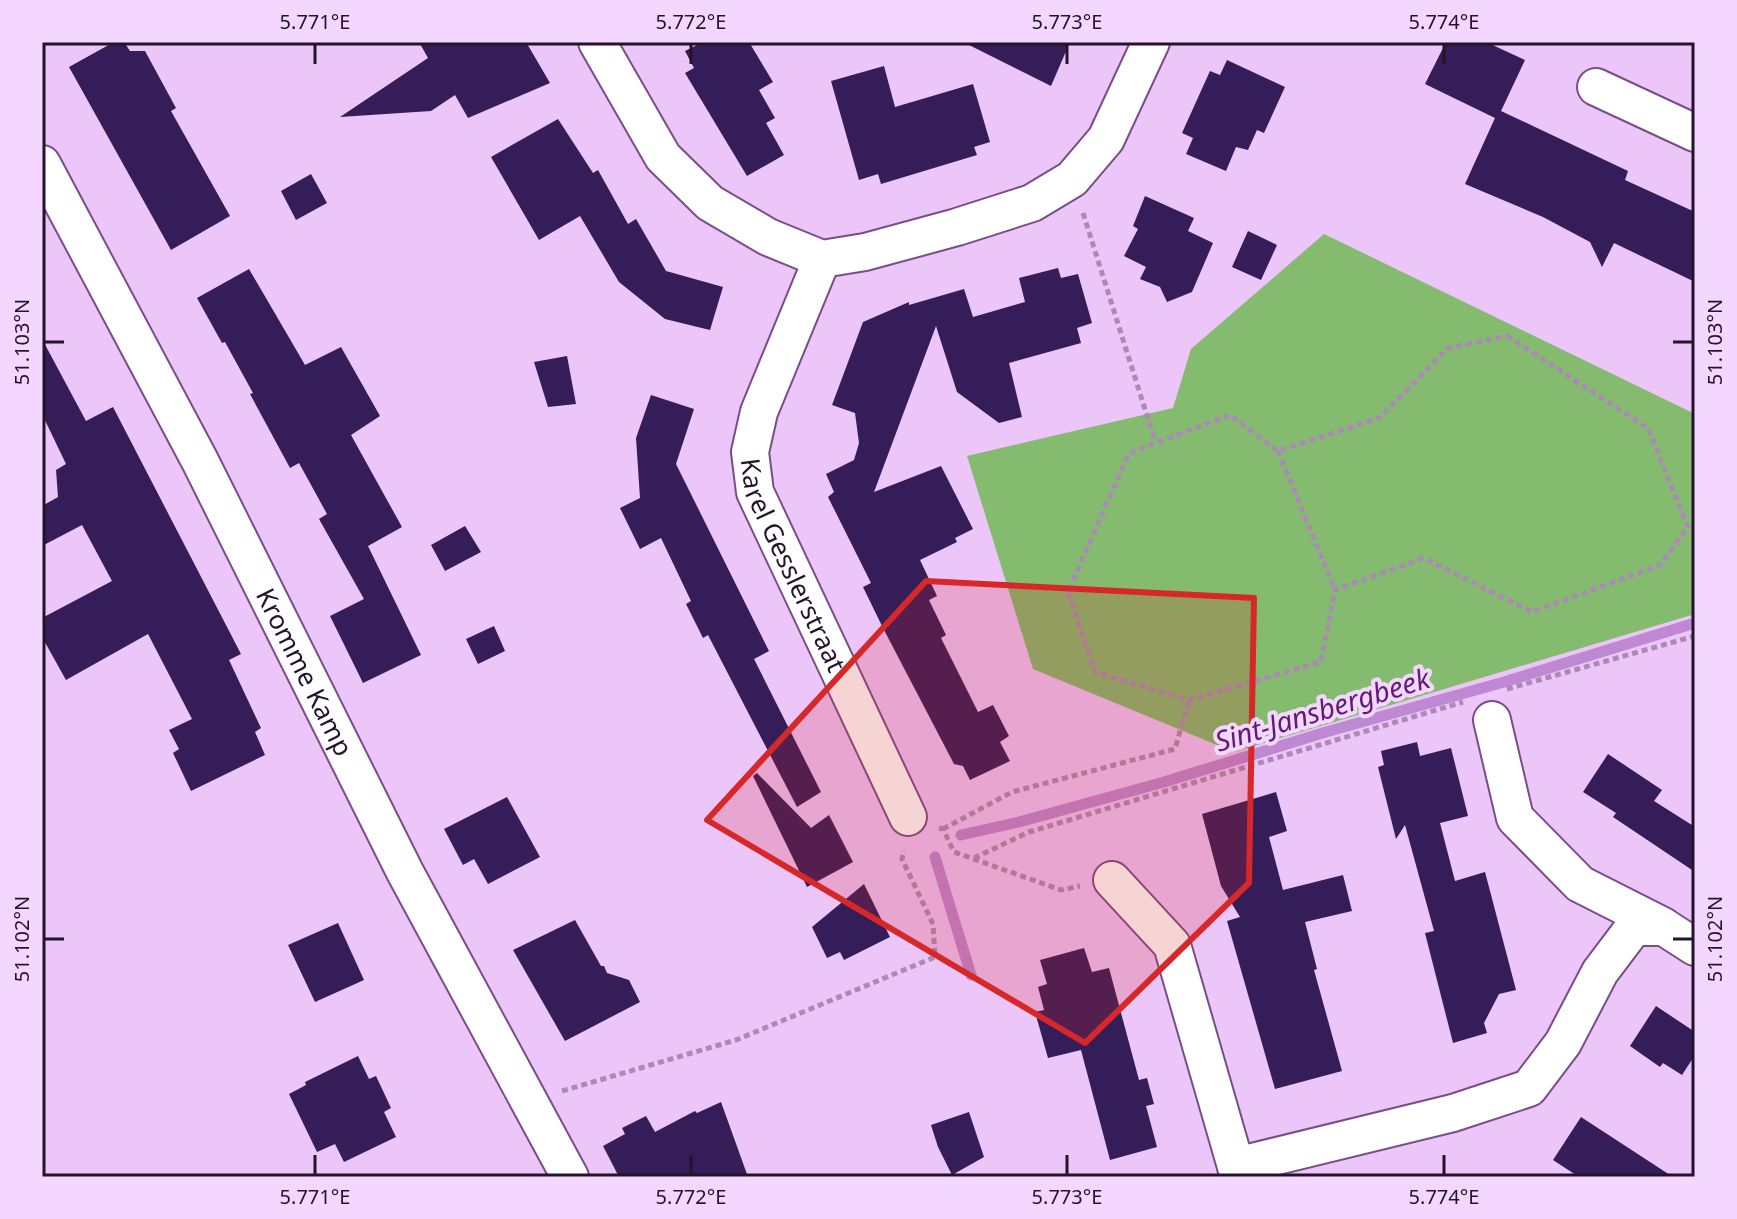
<svg xmlns="http://www.w3.org/2000/svg" width="1737" height="1219" font-family="'Noto Sans',sans-serif">
	<style>
		.green { fill: #84bb6e }
		.lines { fill: none; stroke-linecap: round; stroke-linejoin: round }
		.stream { stroke: #bf88d3; stroke-width: 11 }
		.building { fill: #341d58 }
		.minor-casing { stroke: #794e88; stroke-width: 40 }
		.path { stroke: #ab8bb5; stroke-width: 5; stroke-dasharray: 6 4; stroke-linecap: butt }
		.minor { stroke: #fff; stroke-width: 36 }
		.marked { fill: #d62828; fill-opacity: 0.2; stroke: #d62828; stroke-width: 6; stroke-linejoin: round }
		.ticks { fill: none; stroke: #25132b; stroke-width: 3 }
		.labels { text-anchor: middle; dominant-baseline: central; stroke-width: 8; stroke-linejoin: round; paint-order: stroke }
		.street-label { font-size: 26px; fill: #25132b; stroke: #f4d7fe }
		.water-label { font-size: 28px; font-style: italic; fill: #601c75; stroke: #f4d7fe }
		.neatline { fill: none; stroke: #25132b; stroke-width: 3 }
		.ticks-label { font-size: 20px; text-anchor: middle; fill: #25132b }
	</style>
	<rect width="100%" height="100%" fill="#ecc5f9"/>
	<path class="green" d="M1324,234L1695,414V614L1234,752L1033,669L967,456L1173,408L1191,349Z"/>
	<g class="lines">
		<path class="stream" d="M961,835L1019,822L1164,782L1326,732L1504,682L1695,623
			M935,857L971,975"/>
	</g>
	<path class="building" d="M114,42H124L130,51H145L176,108L171,111L230,216L171,250L69,67Z
		M419,42H526L550,83L468,118L455,95L431,111L340,117L428,58Z
		M703,42H749L773,82L759,90L775,118L766,123L784,155L747,176L685,73L694,68L685,51Z
		M963,42H1070L1051,86Z
		M1446,42H1486L1525,60L1501,111L1628,171L1625,180L1695,212V282L1614,243L1602,267L1590,242L1543,217L1465,184L1495,118L1425,84Z
		M1227,60L1285,87L1264,133L1257,130L1248,150L1236,147L1226,171L1186,154L1193,138L1182,133L1210,71L1220,75Z
		M884,66L895,107L973,84L990,142L974,147L977,155L881,184L878,174L859,180L831,81Z
		M558,119L593,173L598,170L628,224L636,219L666,271L723,287L710,330L665,319L619,282L580,216L539,240L491,157Z
		M311,174L327,203L296,220L281,191Z
		M1145,196L1194,218L1188,231L1213,243L1192,292L1167,302L1160,287L1140,279L1146,267L1124,256L1138,229L1133,226Z
		M1248,231L1277,245L1261,280L1232,267Z
		M1058,268L1061,278L1078,274L1092,323L1077,328L1081,343L1009,363L1022,417L999,423L957,392L936,326L874,492L941,466L973,529L955,538L957,542L920,560L937,596L929,600L946,635L941,638L978,712L993,705L1009,736L1000,742L1010,761L970,780L963,766L954,764L883,628L863,587L871,583L828,497L834,492L826,474L854,460L859,443L855,413L832,405L863,322L909,302V305L964,289L973,317L1025,302L1019,278Z
		M249,269L305,365L341,347L380,416L351,435L402,527L368,546L421,655L363,683L330,616L364,599L319,519L327,514L299,463L290,468L250,394L253,393L225,342L222,343L197,298Z
		M42,339L86,421L113,407L241,654L229,660L261,728L255,732L265,755L191,791L173,753L179,749L169,730L192,719L148,634L66,680L42,637V618L112,581L82,525L42,546V506L58,497L56,470L66,464L42,414Z
		M567,356L576,404L548,407L534,362Z
		M651,395L694,409L676,464L769,651L754,659L821,792L797,807L708,635L703,638L686,604L691,601L661,538L640,549L620,508L640,498L636,438Z
		M465,526L481,552L445,571L431,545Z
		M494,626L505,651L478,664L466,639Z
		M1417,742L1420,756L1451,748L1468,816L1440,823L1455,881L1485,872L1516,990L1499,994L1484,1023L1487,1033L1453,1043L1425,933L1434,931L1405,825L1396,839L1378,767L1384,765L1381,751Z
		M1608,754L1662,790L1654,801L1695,827V872L1613,817L1616,813L1583,792Z
		M757,773L811,828L829,815L853,862L807,887L753,776Z
		M1276,792L1287,831L1269,837L1283,890L1343,875L1352,911L1305,922L1317,969L1314,970L1342,1071L1275,1089L1227,921L1240,917L1221,886L1202,814Z
		M507,797L540,857L488,884L474,859L463,865L444,829Z
		M864,884L890,937L844,960L840,952L827,958L812,927Z
		M575,920L601,966H604L607,973L629,980L640,1002L565,1041L513,950Z
		M338,923L364,980L315,1002L288,945Z
		M1084,948L1092,972L1109,968L1139,1080L1147,1078L1154,1104L1146,1106L1157,1147L1110,1160L1081,1050L1048,1058L1035,1012L1044,1010L1038,987L1047,984L1040,960Z
		M1656,1006L1695,1032V1055L1682,1075L1663,1063L1660,1067L1630,1046Z
		M358,1056L369,1079L376,1076L391,1108L384,1112L396,1137L344,1162L335,1144L317,1152L289,1094L306,1085L305,1082Z
		M721,1102L748,1177H619L603,1146L625,1134L622,1128L646,1116L655,1132L695,1111L697,1113Z
		M969,1112L984,1157L952,1175L938,1147L931,1125Z
		M1581,1117L1673,1177H1579L1553,1160Z"/>
	<g class="lines">
		<g class="minor-casing">
			<g id="minor">
				<path d="M597,42L663,157L710,203L768,237L822,259L865,252L957,227L1032,203L1072,179L1106,139L1151,42"/>
				<path d="M1596,87L1695,133"/>
				<path id="s1" d="M42,164L200,461L405,872L570,1177"/>
				<path id="s2" d="M822,259L759,412L750,452L755,492L908,817"/>
				<path d="M1492,720L1515,818L1580,884L1663,926"/>
				<path d="M1112,880L1172,945L1239,1177"/>
				<path d="M1236,1166L1453,1113L1529,1088L1563,1043L1600,972L1634,927H1664L1695,947"/>
			</g>
		</g>
		<path class="path" d="M1083,213L1155,441
			M1507,336L1648,428L1688,527L1660,565L1532,612L1424,558L1335,590L1321,662L1189,700L1095,672L1068,592L1129,453L1230,415L1278,451L1379,418L1448,348Z
			M1278,451L1335,590
			M1507,689L1695,636
			M939,828L943,829L954,852L1061,890L1080,886
			M943,829L1012,792L1175,749L1189,700
			M974,858L1029,832L1463,702
			M562,1091L736,1040L935,957L933,924L902,859L904,851"/>
		<use href="#minor" class="minor"/>
	</g>
	<path class="marked" d="M926,581L1254,598L1249,883L1085,1043L707,820Z"/>
	<path class="ticks" d="M315,44V64M691,44V64M1067,44V64M1444,44V64M44,342H64M1673,342H1693M44,939H64M1673,939H1693M315,1155V1175M691,1155V1175M1067,1155V1175M1444,1155V1175"/>
	<g class="labels">
		<g class="street-label">
			<text stroke="none"><textPath href="#s2" startOffset="328">Karel Gesslerstraat</textPath></text>
			<text stroke="none"><textPath href="#s1" startOffset="572">Kromme Kamp</textPath></text>
		</g>
		<g class="water-label">
			<text transform="translate(1322 709) rotate(-17)">Sint-Jansbergbeek</text>
		</g>
	</g>
	<rect width="1737" height="1219" fill="none" stroke="#f4d7fe" stroke-width="88"/>
	<rect x="44" y="44" width="1649" height="1131" class="neatline"/>
	<g class="ticks-label">
		<text x="315" y="29">5.771°E</text>
		<text x="691" y="29">5.772°E</text>
		<text x="1067" y="29">5.773°E</text>
		<text x="1444" y="29">5.774°E</text>
		<text transform="translate(22 342) rotate(-90)" y="7">51.103°N</text>
		<text transform="translate(1715 342) rotate(-90)" y="7">51.103°N</text>
		<text transform="translate(22 939) rotate(-90)" y="7">51.102°N</text>
		<text transform="translate(1715 939) rotate(-90)" y="7">51.102°N</text>
		<text x="315" y="1204">5.771°E</text>
		<text x="691" y="1204">5.772°E</text>
		<text x="1067" y="1204">5.773°E</text>
		<text x="1444" y="1204">5.774°E</text>
	</g>
</svg>
